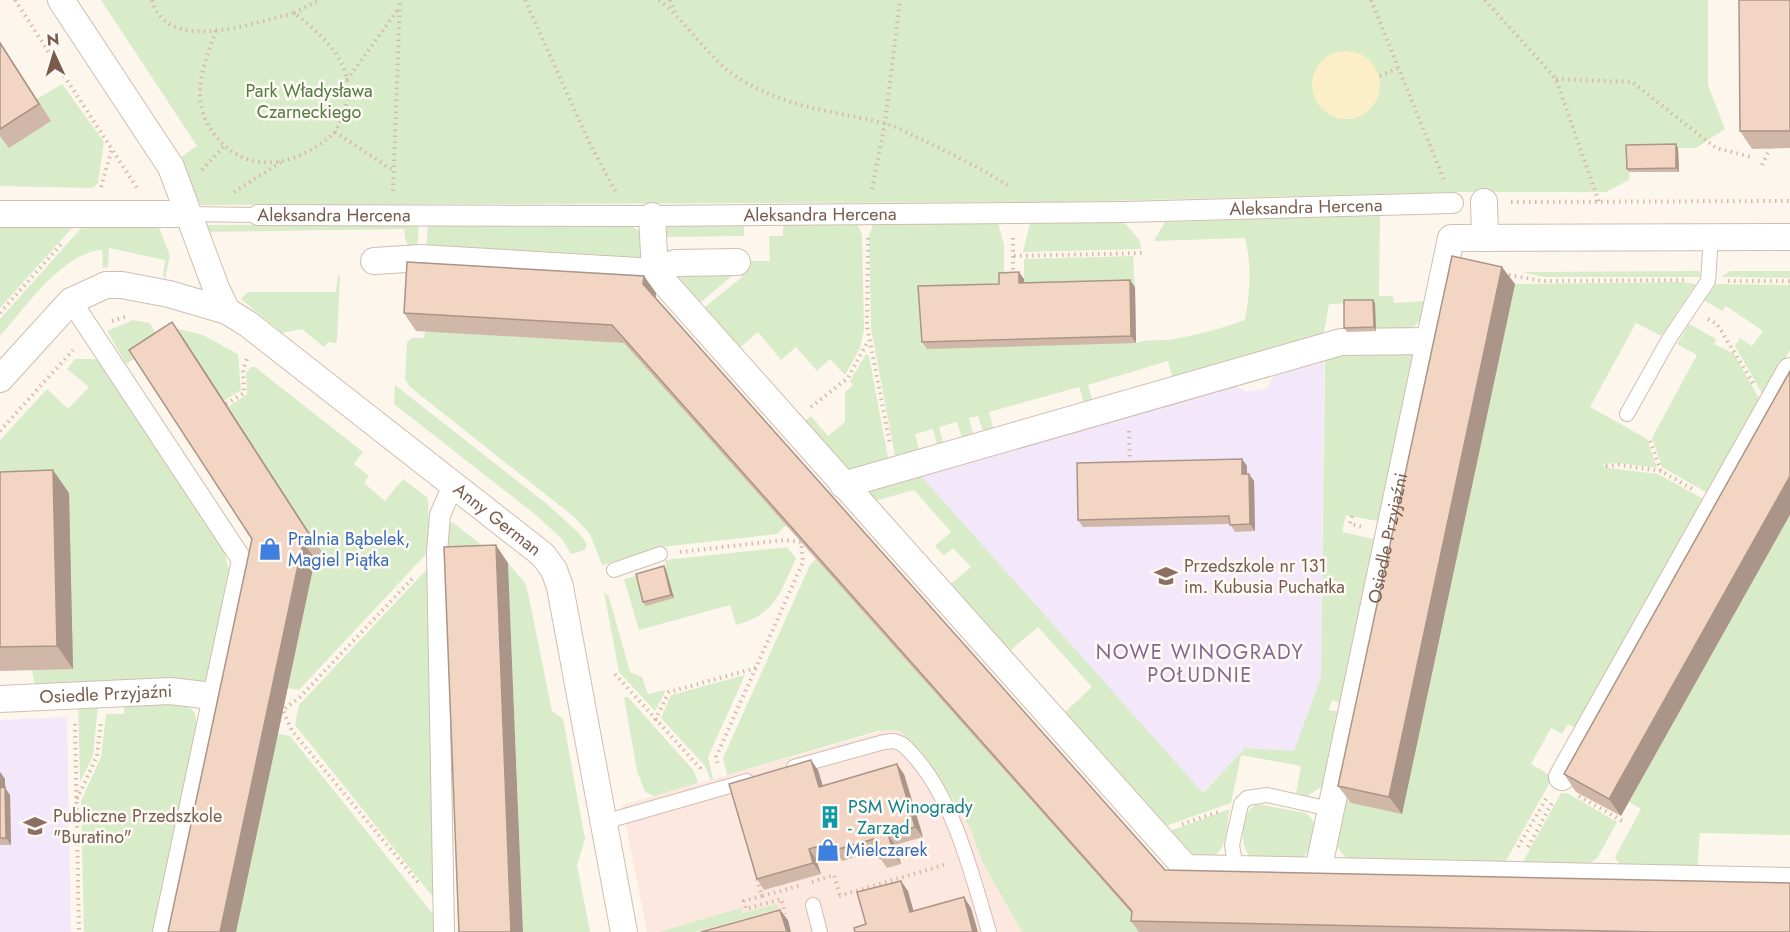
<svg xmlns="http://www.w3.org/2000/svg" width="1790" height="932" font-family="Jost,sans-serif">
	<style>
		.commercial { fill: #fde8e0 }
		.education { fill: #f3e8fa }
		.green { fill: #d8ecc9 }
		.sand { fill: #fcefc7 }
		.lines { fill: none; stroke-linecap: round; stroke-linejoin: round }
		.service-casing { stroke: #d1beb0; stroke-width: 16 }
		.pedestrian-casing { stroke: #d1beb0; stroke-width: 22 }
		.minor-casing { stroke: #d1beb0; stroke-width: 28 }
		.path { stroke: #d9b8a5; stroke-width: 4; stroke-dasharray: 1.5 4.5; stroke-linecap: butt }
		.service { stroke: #fff; stroke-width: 14 }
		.pedestrian { stroke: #fff; stroke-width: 20 }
		.minor { stroke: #fff; stroke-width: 26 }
		.wall { fill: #d1b7a8 }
		.shaded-wall { fill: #aa9588 }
		.building { fill: #f3d5c3; stroke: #aa9588; stroke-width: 1.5 }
		.labels { text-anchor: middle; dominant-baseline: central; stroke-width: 5; stroke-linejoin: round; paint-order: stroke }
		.park-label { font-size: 18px; fill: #537a41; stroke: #fffaf3 }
		.street-label { font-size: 18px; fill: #7a5c4d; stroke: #fffaf3 }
		.shop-label { font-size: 18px; fill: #366cbe; stroke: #fffaf3; text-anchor: start }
		.education-label { font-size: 18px; fill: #785e54; stroke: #fffaf3; text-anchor: start }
		.culture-label { font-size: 18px; fill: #0d838f; stroke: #fffaf3; text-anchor: start }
		.neighbourhood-label { font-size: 20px; letter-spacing: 1.5px; fill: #846695; stroke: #fffaf3 }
	</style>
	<rect width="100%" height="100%" fill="#fdf6ec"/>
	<path class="commercial" d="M890,729L899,730L908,737L941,781L970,828L982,861L1022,932H647L622,805Z"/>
	<path class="education" d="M1324,360L1321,677L1294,751L1245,748L1202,793L921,476L1235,385L1246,392L1268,388L1274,374Z
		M67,717L71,932H0V720Z"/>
	<path class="green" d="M101,0H1708V85L1725,129L1696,148H1629V180L1606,192H1459L1063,202L201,205L178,159L197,146Z
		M62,84L104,142L98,183L93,188L0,186V135L37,99Z
		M1380,216L1379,296H1393L1394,303L1428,301C1417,335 1409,330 1376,331L1375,303L1329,304L1323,338L1173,380L1168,361L1088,385L1093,403L1085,406L1079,387L989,412L994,431L984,434L978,416L969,418L974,438L963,441L957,422L939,427L944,446L938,448L933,429L915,434L920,453L896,461L871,329L869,235L874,223H998L1004,244V280L1136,343C1149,338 1161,342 1174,339C1199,335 1222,328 1245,320C1250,292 1252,266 1245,238L1154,241L1165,222Z
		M1124,222L1140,241L1141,249L1023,252L1030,223Z
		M627,223L640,232L642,259L426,252L428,224Z
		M744,223V236L663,237L661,227L666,224Z
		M783,223H857L862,235L864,330L860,348L845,375L830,359L817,371L796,347L781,360L758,332L736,351L704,314L705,307L742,277L741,261H770L769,236H783Z
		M419,224L417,250C404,246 406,241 404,229L206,232L203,225Z
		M0,225H69L72,228L0,308Z
		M158,225L170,256L165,280L163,275L165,260L109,248L108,267L103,268L102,250C63,252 25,308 0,336V319L83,226Z
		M1133,256L1135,287L1024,291V259Z
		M732,269V276L701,302L694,303L675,282L676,275Z
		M1699,271L1701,277H1543L1522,272Z
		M1730,271H1790V278L1721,277Z
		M338,274L340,276L337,340L336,343L328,342L324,347L302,329L282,333L241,299L248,292H336Z
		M1680,282L1696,284L1661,336L1636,323L1590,407L1647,439L1657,468L1619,463L1602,464L1609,468L1658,474L1705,500L1578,729L1568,724L1562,734L1551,728L1531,764L1553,777L1503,866L1348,860L1336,846L1345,776L1515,284Z
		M1716,284L1790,285V350L1764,397L1735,346L1740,338L1752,346L1763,331L1726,306L1722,311L1704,300Z
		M133,320L150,323L155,332L149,349L126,364L107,331Z
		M1689,324L1716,339L1714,344L1734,354L1761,402L1709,494L1662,467L1652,438L1697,355L1677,344Z
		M174,328L203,335L238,354L241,390L224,401Z
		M425,331L624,343L786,525L777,534L661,547L602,565L590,534L573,516L410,387L405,379L407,342L412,338H424Z
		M1409,353L1416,358L1382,522L1346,515L1342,532L1378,540L1342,707H1338V702L1332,700L1329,710L1341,712L1326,784L1307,796L1296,793L1301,766L1241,755L1231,803L1160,828L1061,716L1092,687L1038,627L1006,654L947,587L971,567L953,548L944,556L935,546L951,532L914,490L871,502L858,489L921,476L1203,793L1245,748L1294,751L1321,677L1325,357Z
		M866,354L869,356L889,463L849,472L801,424L811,416L828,436L845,422V392L853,385L850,381Z
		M75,359H101L224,549L229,571L207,679L195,685L42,689L34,682L32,670L73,668L0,495V440L47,389L68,409L89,387L67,369Z
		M251,367H255L363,452L354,464L369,476L364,483L385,501L403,479L428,498L429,551L299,690L288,688L315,559L321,555L325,557L228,407L247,394L246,373Z
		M395,385L548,505L579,533L587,544L585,550L571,554L562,539L536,515L394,404Z
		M1790,515V835L1700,833L1697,870L1622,869L1615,857L1641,809L1629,802Z
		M452,522L492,553L446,556L445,531Z
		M787,547L796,558C780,593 776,614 736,625L730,605L639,630L624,579L666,568L665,560Z
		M816,559L1144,928V932H1022L982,861L970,828L961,812L923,754L899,730L878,731L727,775L723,758L810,565Z
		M508,563L525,583L528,593L552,711L563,719L585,839L577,865L590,932H523Z
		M429,567L433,897L295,725L299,705Z
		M604,592L609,597L630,672L642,677L648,694L666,690L655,711L619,672Z
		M745,675L708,757L713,779L711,780L705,766L661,718L671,695Z
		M624,697H628L694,771L698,783L654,796L645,792L637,771Z
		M124,700L186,703L195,713L197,726L153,932H84L81,801L101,757L106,714H124Z
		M78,702L98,705L93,756L80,782Z
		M278,734L290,736L433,914L434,932H236Z
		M1561,793H1567L1617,822L1598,857L1583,868L1520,867Z
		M1257,804L1306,813C1313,819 1316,824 1314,834C1306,872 1286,861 1254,860C1238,849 1239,813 1257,804Z
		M1230,809C1227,821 1227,837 1222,847C1209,873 1176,843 1164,833Z
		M777,904L778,909L695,932H659L741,908L743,913Z"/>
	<path class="sand" d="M1312 85a34 34 0 1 1 68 0a34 34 0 1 1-68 0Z"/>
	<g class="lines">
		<g class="service-casing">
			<path id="service" d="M187,214L258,215
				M1627,414L1669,339L1708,281L1711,236
				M614,570L660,554
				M794,767L884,742L894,741L902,744C951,787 971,871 989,932
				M604,822L747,781
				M1236,869L1232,845L1241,804L1247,798L1267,795L1330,809
				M813,905L820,932"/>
		</g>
		<g class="pedestrian-casing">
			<g id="pedestrian">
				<path id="s1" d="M258,215L652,216L1124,212L1453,203"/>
				<path d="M71,301L242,560L163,932"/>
				<path d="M444,932L437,552L440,515L454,483"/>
			</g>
		</g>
		<g class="minor-casing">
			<g id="minor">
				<path id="s2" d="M61,0L171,167L216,288L227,311L248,324L543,555L554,570L560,587L624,932"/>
				<path d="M1484,202L1485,238"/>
				<path d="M0,214H187"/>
				<path d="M652,216L655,272L1186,868L1790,881"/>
				<path d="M374,261L421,258L655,272L675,263L737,262"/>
				<path d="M0,379L71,301L106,285H122L169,294L227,311"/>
				<path d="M843,485L1341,342L1430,341"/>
				<path id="s3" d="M0,699L170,691L213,696"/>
				<path d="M1562,777L1790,371"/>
				<path id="s4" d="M1318,871L1451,238L1790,237"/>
			</g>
		</g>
		<path class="path" d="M15,0L137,188
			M152,0C167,56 256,22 294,13C336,45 366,78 335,132L394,171
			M525,0L590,144L616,192
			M659,0C689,24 708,59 740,79C790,109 830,110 883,123C894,125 906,132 916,137C948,152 979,167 1009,186
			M670,0L675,12
			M1371,0L1444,180
			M1485,0L1556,79L1599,202
			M294,13L319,0
			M216,31C208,52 199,75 200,98C201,112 207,125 215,135C249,179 301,164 335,132
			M1380,76L1398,68
			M1556,79L1632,82L1716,148L1751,157
			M347,80L399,8
			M1762,165L1770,148
			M202,170L224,146
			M101,187L112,148
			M872,189L885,123L900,0
			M393,191L400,0
			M234,192L281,162
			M1511,202L1790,201
			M868,238L867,326L890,444
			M1013,238V276
			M1014,256L1142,253
			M1503,274L1543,281L1684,280
			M1728,281H1790
			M0,313L63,242
			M1708,319L1717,324L1753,383
			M112,321L128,316
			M226,404L244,393L243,370L247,359
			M811,407L848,378L868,341
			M0,431L73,350
			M1129,431L1130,465
			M1650,441L1661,471L1692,489
			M1606,466L1619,465L1661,471
			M1352,516L1350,524L1362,527
			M680,552L784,540L801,542L803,562L716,757L718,766
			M412,579L300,697L283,710L292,731L418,882
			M615,674L700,768L701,773
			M655,720L669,692L756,668
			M75,724L79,932
			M1579,796L1626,823
			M77,799L97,756L101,721
			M1182,824L1218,812
			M1518,847L1546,799
			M1528,847L1553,801
			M757,879L762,896L802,885
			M812,882L834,875L840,896
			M762,896L744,901L746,909L781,899L785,914
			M839,896L947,864"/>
		<use href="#service" class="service"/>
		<use href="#pedestrian" class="pedestrian"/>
		<use href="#minor" class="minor"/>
	</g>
	<path class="wall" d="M1790,0V148L1752,149L1740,131Z
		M0,42L51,121L9,148L0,136Z
		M1678,148L1679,172H1629L1627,169Z
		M644,276L656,293V298L1165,870L1790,932H1139L1131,921L1132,914L624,343L416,331L404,313Z
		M1024,279V283L1135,287L1136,343L927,349L922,342L999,284Z
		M1515,284L1402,814L1351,803L1338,786Z
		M1375,303L1376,331L1347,332L1344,328Z
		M184,339L323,554L315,559L236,932H168L252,539Z
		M1790,371L1621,816L1576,792L1564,774Z
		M1242,459L1247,466V474L1254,481L1255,531L1235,532L1230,524L1083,527L1078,520Z
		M0,472L69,493L73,669L0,671Z
		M666,570L674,598L646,606L643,602Z
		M818,770L823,786L904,774L923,837L895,845L901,864L887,868L880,858L878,850L842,861L837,853L816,859L821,874L764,890L757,879Z
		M0,772L5,779V788L10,795L11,845H0Z"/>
	<path class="shaded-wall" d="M0,42L51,121L0,43Z
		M1676,144L1678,148L1679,172L1676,168Z
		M1502,267L1515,284L1402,814L1389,797Z
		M1019,272L1024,279V291L1019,283Z
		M644,276L656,293L655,301L643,284Z
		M1130,280L1135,287L1136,343L1131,336Z
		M1373,300L1375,303L1376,331L1374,327Z
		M172,322L184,339L323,554L311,537Z
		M1242,459L1247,466V481L1242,474Z
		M53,470L69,493L73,669L57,646Z
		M1249,474L1254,481L1255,531L1250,524Z
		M1790,476V515L1621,816L1609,799Z
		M303,542L315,559L236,932H220Z
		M496,545L508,563L523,932H511Z
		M664,566L666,570L674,598L671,595Z
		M811,760L818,770L826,797L819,787Z
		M897,764L904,774L923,837L915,827Z
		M0,772L5,779V788L10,795L11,845L6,838L0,788Z
		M888,834L895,845L901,864L894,854Z
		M809,849L816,859L821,874L813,863Z
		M901,881L908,891L917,923L910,912Z
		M964,897L971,908L978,932H973Z
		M780,910L788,920L791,932H787Z"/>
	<path class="building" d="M1739,0H1790V131H1740Z
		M0,43L39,104L0,129Z
		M1676,144V168L1627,169L1626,145Z
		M1452,256L1502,267L1389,797L1338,786Z
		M407,262L644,276L643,284L1165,870L1790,883V932H1655L1131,921L1132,911L612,325L404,313Z
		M1019,272V283L1130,280L1131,336L922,342L918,286L999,284V273Z
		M1344,300H1373L1374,327L1344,328Z
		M172,322L311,537L303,542L220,932H168L252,539L129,350Z
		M1790,371V476L1609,799L1564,774Z
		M1242,459V474H1249L1250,524L1230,525L1229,516L1078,520L1077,463Z
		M53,470L57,646L0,647V472Z
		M496,545L511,932H459L444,547Z
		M664,566L671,595L643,602L636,574Z
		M811,760L819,787L897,764L915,827L888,834L894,854L880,858L874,839L835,850L833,842L809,849L813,863L757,879L729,784Z
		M5,787L6,838H0V788Z
		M901,881L910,912L964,897L973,932H855L854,928L866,924L857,892Z
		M780,910L787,932H701Z"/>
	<defs>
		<g id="shop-bare" transform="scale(1.8)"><path d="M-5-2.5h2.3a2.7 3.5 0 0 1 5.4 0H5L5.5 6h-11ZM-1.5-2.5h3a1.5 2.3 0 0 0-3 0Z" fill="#3f7fe0" stroke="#fffaf3" stroke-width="2.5" paint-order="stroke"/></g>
		<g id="school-bare" transform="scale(1.8)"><path d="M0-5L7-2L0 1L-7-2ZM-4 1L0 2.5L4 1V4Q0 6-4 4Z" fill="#8d6e63" stroke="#fffaf3" stroke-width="2.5" paint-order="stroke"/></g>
		<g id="building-bare" transform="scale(1.8)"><path d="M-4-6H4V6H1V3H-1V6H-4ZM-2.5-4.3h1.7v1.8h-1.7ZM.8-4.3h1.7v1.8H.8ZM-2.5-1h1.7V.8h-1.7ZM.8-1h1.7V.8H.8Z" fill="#0f9aa8" stroke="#fffaf3" stroke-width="2.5" paint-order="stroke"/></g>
	</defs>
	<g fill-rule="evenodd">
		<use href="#shop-bare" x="270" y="549"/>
		<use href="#school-bare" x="1166" y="576"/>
		<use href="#building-bare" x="830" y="817"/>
		<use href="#school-bare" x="35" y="826"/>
		<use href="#shop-bare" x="828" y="850"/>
	</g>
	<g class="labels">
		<g class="park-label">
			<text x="309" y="91">Park Władysława<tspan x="309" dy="21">Czarneckiego</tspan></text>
		</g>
		<g class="street-label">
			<text stroke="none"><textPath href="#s1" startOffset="1048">Aleksandra Hercena</textPath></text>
			<text stroke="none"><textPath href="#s1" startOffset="562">Aleksandra Hercena</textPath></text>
			<text stroke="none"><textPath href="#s1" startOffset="76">Aleksandra Hercena</textPath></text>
			<text stroke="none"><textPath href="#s2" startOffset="696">Anny German</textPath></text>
			<text stroke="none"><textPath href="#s4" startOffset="340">Osiedle Przyjaźni</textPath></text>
			<text stroke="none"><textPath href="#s3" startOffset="106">Osiedle Przyjaźni</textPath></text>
		</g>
		<g class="shop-label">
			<text x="288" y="539">Pralnia Bąbelek,<tspan x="288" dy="21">Magiel Piątka</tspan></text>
			<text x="846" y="850">Mielczarek</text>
		</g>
		<g class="education-label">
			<text x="1184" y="566">Przedszkole nr 131<tspan x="1184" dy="21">im. Kubusia Puchatka</tspan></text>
			<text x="53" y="816">Publiczne Przedszkole<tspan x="53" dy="21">"Buratino"</tspan></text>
		</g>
		<g class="culture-label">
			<text x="848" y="807">PSM Winogrady<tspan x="848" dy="21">- Zarząd</tspan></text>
		</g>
		<g class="neighbourhood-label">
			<text x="1200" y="652">NOWE WINOGRADY<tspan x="1200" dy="23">POŁUDNIE</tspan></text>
		</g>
	</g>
	<g transform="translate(54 54) rotate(356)" stroke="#fffaf3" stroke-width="4.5" paint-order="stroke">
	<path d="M0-4.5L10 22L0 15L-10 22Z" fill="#7a5c4d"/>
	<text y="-9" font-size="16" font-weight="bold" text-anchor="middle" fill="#7a5c4d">N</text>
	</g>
</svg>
